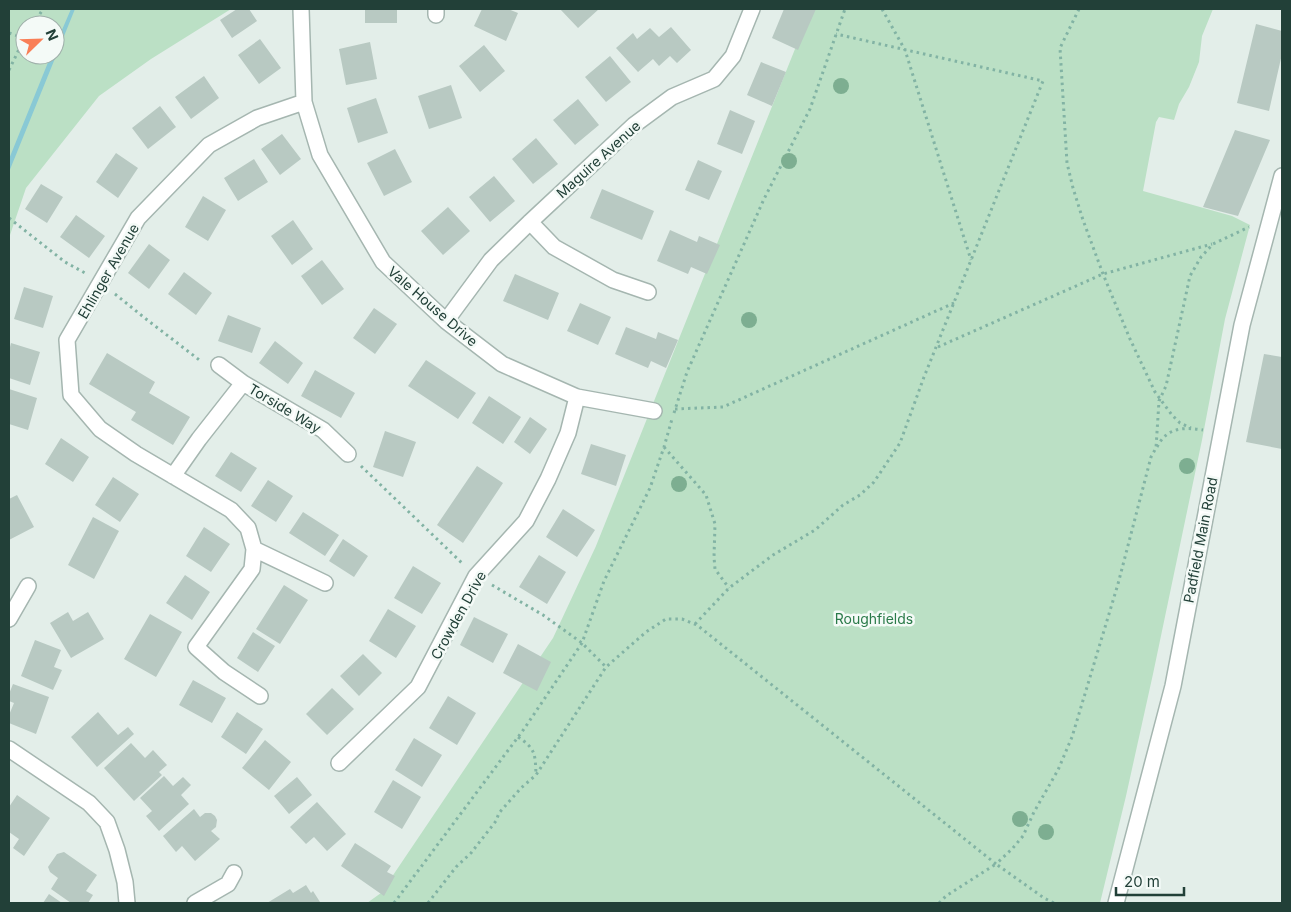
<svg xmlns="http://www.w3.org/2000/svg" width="1291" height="912" font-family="Inter,sans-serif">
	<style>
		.park { fill: #bbe0c5; fill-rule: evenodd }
		.water { fill: #89c9d5 }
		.building { fill: #b8c9c2 }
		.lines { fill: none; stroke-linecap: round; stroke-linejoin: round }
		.minor-casing { stroke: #a5b6b0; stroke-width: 18 }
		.path { stroke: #82b3a4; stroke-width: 3; stroke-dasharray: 2.5 4; stroke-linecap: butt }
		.minor { stroke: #fff; stroke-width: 15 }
		.tree { fill: #7dae91 }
		.labels { text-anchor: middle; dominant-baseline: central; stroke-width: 5; stroke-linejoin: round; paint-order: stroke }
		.street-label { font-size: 14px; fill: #224038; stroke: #f4faf7 }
		.park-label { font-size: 14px; fill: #2a7a49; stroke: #f4faf7 }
	</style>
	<rect width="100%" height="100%" fill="#e3eee9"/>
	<path class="park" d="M9,9H231L151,59L99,96L26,188L9,238ZM25,25H55V55H25Z
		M811,9H1213L1202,36L1199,62L1189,87L1179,104L1174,120L1159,117L1156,122L1143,191L1232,216L1250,225L1225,319L1202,440L1153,674L1126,796L1100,903H367L381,893L553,638L596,546Z"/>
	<path class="water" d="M71,9H75L9,172V159L51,55H55V46Z"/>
	<path class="building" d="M237,9H249L257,21L232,38L220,20Z
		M365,9H397V23H365Z
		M482,9H508L518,13L506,41L474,26Z
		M560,9H599L578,28Z
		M784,9H816L798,50L772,38Z
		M1256,24L1282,31V54L1269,111L1237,103Z
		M671,27L691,50L677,63L670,56L659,66L653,59L638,72L616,48L633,33L637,39L650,28L659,37Z
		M260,39L281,68L259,84L238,55Z
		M370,42L377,79L346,85L339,49Z
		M484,45L505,71L480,92L459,66Z
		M610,56L631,82L606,102L585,77Z
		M761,62L786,72L772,106L747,95Z
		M204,76L219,98L191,119L175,97Z
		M451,85L462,118L429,129L418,96Z
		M376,98L388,133L358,143L347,108Z
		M578,99L599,125L575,145L553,120Z
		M160,106L176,127L148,149L132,128Z
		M730,110L755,121L742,154L717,144Z
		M1235,130L1270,140L1238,216L1203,207Z
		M282,134L301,159L280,175L261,149Z
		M536,138L558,164L533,184L512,159Z
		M395,149L412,182L384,196L367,163Z
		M116,153L138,168L118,198L96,182Z
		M254,159L268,182L238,201L224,178Z
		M698,160L722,171L709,200L685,190Z
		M494,176L515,201L490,222L469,197Z
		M41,184L63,197L47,223L25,209Z
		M602,189L654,211L642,240L590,218Z
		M203,196L226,210L208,241L185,227Z
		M448,207L470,231L443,255L421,231Z
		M76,215L105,236L89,258L60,237Z
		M293,220L313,249L292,265L271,236Z
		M670,230L697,242L699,236L720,245L707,274L691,267L688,274L657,261Z
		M149,244L170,260L149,289L128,273Z
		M322,260L344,289L322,305L301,276Z
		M184,272L212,293L196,315L168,294Z
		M515,274L559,293L548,320L503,301Z
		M24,287L53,296L43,328L14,319Z
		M580,303L611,317L598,345L567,331Z
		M374,308L397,324L375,354L353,338Z
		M228,315L261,328L252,353L218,341Z
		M626,327L656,339L658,332L678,340L666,368L651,361L648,368L615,354Z
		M275,341L303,363L288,384L259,363Z
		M11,343L40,352L30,385L9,378V351Z
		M107,353L155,382L149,393L190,417L173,445L131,420L136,412L89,384Z
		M1264,354L1282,357V449L1246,442Z
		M426,360L476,393L458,419L408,386Z
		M315,370L355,393L341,418L301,396Z
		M9,389L37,398L28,430L9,424Z
		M489,396L521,417L503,444L472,423Z
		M530,417L547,429L530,454L514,442Z
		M385,431L416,442L403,477L373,467Z
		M61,438L89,457L73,482L45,464Z
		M591,444L626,455L616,486L581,474Z
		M231,452L257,468L241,492L215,476Z
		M477,466L503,483L463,543L437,525Z
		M113,477L139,494L120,522L95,505Z
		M268,480L293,496L276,522L251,506Z
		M17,495L34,527L9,540V499Z
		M563,509L595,530L577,557L546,537Z
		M303,512L339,535L325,556L289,533Z
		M93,517L119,531L94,579L68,565Z
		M204,527L230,544L211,572L186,556Z
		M343,539L368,556L354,577L329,561Z
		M539,555L566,572L547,604L519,587Z
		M413,566L441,583L422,614L394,598Z
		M185,575L210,592L192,620L166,603Z
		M284,585L308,600L280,644L256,629Z
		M388,609L416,626L396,658L369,641Z
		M68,612L73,621L88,612L104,639L71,658L50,623Z
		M150,614L182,632L156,677L124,659Z
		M474,617L508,634L493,663L460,645Z
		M253,632L275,646L258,672L237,658Z
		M35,640L61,650L54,667L62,670L53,690L21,676Z
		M518,644L551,662L537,691L503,673Z
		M363,654L382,673L359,696L340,676Z
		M193,680L226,698L212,723L179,705Z
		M13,684L49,697L36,734L9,723V715L14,703L9,701V694Z
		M332,688L354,709L327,735L306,714Z
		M448,696L476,713L457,745L429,728Z
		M98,712L118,735L128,727L134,734L97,767L71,737Z
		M237,712L263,729L246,754L221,737Z
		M414,738L442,755L422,787L395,770Z
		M265,740L291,762L269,790L242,768Z
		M131,743L145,758L153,750L167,765L159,772L162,775L134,801L104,768Z
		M164,776L173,786L183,777L191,785L181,795L189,804L159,831L146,816L152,811L140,798Z
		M297,777L312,795L289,814L274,796Z
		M393,780L421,797L402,829L374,812Z
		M17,795L50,818L24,856L13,848L19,839L9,832V807Z
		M317,802L346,834L327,851L314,837L306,844L290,827Z
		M194,809L200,817L205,813H211L215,816L217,820L216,827L211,831L220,839L195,861L182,846L176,852L163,836Z
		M355,843L391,866L387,872L395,876L384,896L341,866Z
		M64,852L97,875L86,891L93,895L88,903H71L51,889L58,878L50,872L48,867L57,854Z
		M306,885L311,893L313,891L320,902L318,903H267L290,889L293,893Z
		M49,894L62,903H43Z"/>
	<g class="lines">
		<g class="minor-casing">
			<path id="minor" d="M301,9L304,102L320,155L383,262L446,321L502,364L577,397L654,411
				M436,15V9
				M530,222L554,247L613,280L648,292
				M446,321L491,260L530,222L634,125L672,97L714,79L733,56L752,9
				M219,365L243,383L323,430L348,454
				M173,476L199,439L243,383
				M254,549L325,583
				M9,619L28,586
				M260,696L224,672L196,647L252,569L254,549L248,528L231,510L136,454L100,429L71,395L67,340L138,218L209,145L257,118L304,102
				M9,749L89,803L107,822L117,850L125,882L127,903
				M339,763L418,687L476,576L526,521L548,479L568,433L577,397
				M195,903L228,884L234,873
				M1116,903L1173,686L1242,325L1282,176"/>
		</g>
		<path class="path" d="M882,9L905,50L971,260
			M1079,9L1060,48L1067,163L1073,188L1083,220L1103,274L1130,339L1155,392L1172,415L1180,423L1191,428
			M33,25L43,9
			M9,33L24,38
			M9,70L25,37
			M9,218L65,262L85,273
			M115,294L146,319L202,362
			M938,347L1103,274L1212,244
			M675,409L723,407L954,303
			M674,413L687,372L764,199L810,109L845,9
			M664,447L706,495L715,524L714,557L715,569L729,588
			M1157,447C1167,427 1184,427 1203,430
			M361,466L463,564
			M492,585L543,615L582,643L606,667L646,632L666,619H682L697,625L996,864L1012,849L1023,836L1034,812L1058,770L1072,737L1118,584L1151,457L1156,448L1159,401L1166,386L1190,276L1201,257L1213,244L1249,227
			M695,624L729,588L773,555L815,530L843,505L860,495L874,482L900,443L924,377L1043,81L836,34
			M518,737C536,749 535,754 536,774
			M394,903L524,729L582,643L604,581L650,488L664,447L672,419
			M428,903L456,867L471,853L496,821L499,813L521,788L536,775L606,667
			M939,903L946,896L996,864L1044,898L1054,903"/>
		<use href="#minor" class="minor"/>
	</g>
	<g class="tree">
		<circle cx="841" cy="86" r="8"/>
		<circle cx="789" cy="161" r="8"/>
		<circle cx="749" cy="320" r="8"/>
		<circle cx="1187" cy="466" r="8"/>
		<circle cx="679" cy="484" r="8"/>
		<circle cx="1020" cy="819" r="8"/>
		<circle cx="1046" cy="832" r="8"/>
	</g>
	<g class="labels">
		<g class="street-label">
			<text transform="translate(598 159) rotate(-42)">Maguire Avenue</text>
			<text transform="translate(108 271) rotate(-60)">Ehlinger Avenue</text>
			<text transform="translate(433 306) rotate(41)">Vale House Drive</text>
			<text transform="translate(285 408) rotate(31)">Torside Way</text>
			<text transform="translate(1200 540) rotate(-79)">Padfield Main Road</text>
			<text transform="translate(458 615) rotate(-61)">Crowden Drive</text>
		</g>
		<g class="park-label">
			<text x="874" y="618">Roughfields</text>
		</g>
	</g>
	<rect width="1291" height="912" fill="none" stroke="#224038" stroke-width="20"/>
	<g transform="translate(40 40) rotate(67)"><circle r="24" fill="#f4faf7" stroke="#a0b0ab"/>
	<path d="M0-4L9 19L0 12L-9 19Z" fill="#f97f57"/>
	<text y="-8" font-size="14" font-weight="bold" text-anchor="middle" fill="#224038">N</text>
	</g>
	<path d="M1116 887v8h68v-8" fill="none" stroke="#224038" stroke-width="2.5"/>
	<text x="1124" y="887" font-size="15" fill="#224038" stroke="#f4faf7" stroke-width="4" paint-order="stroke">20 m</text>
</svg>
